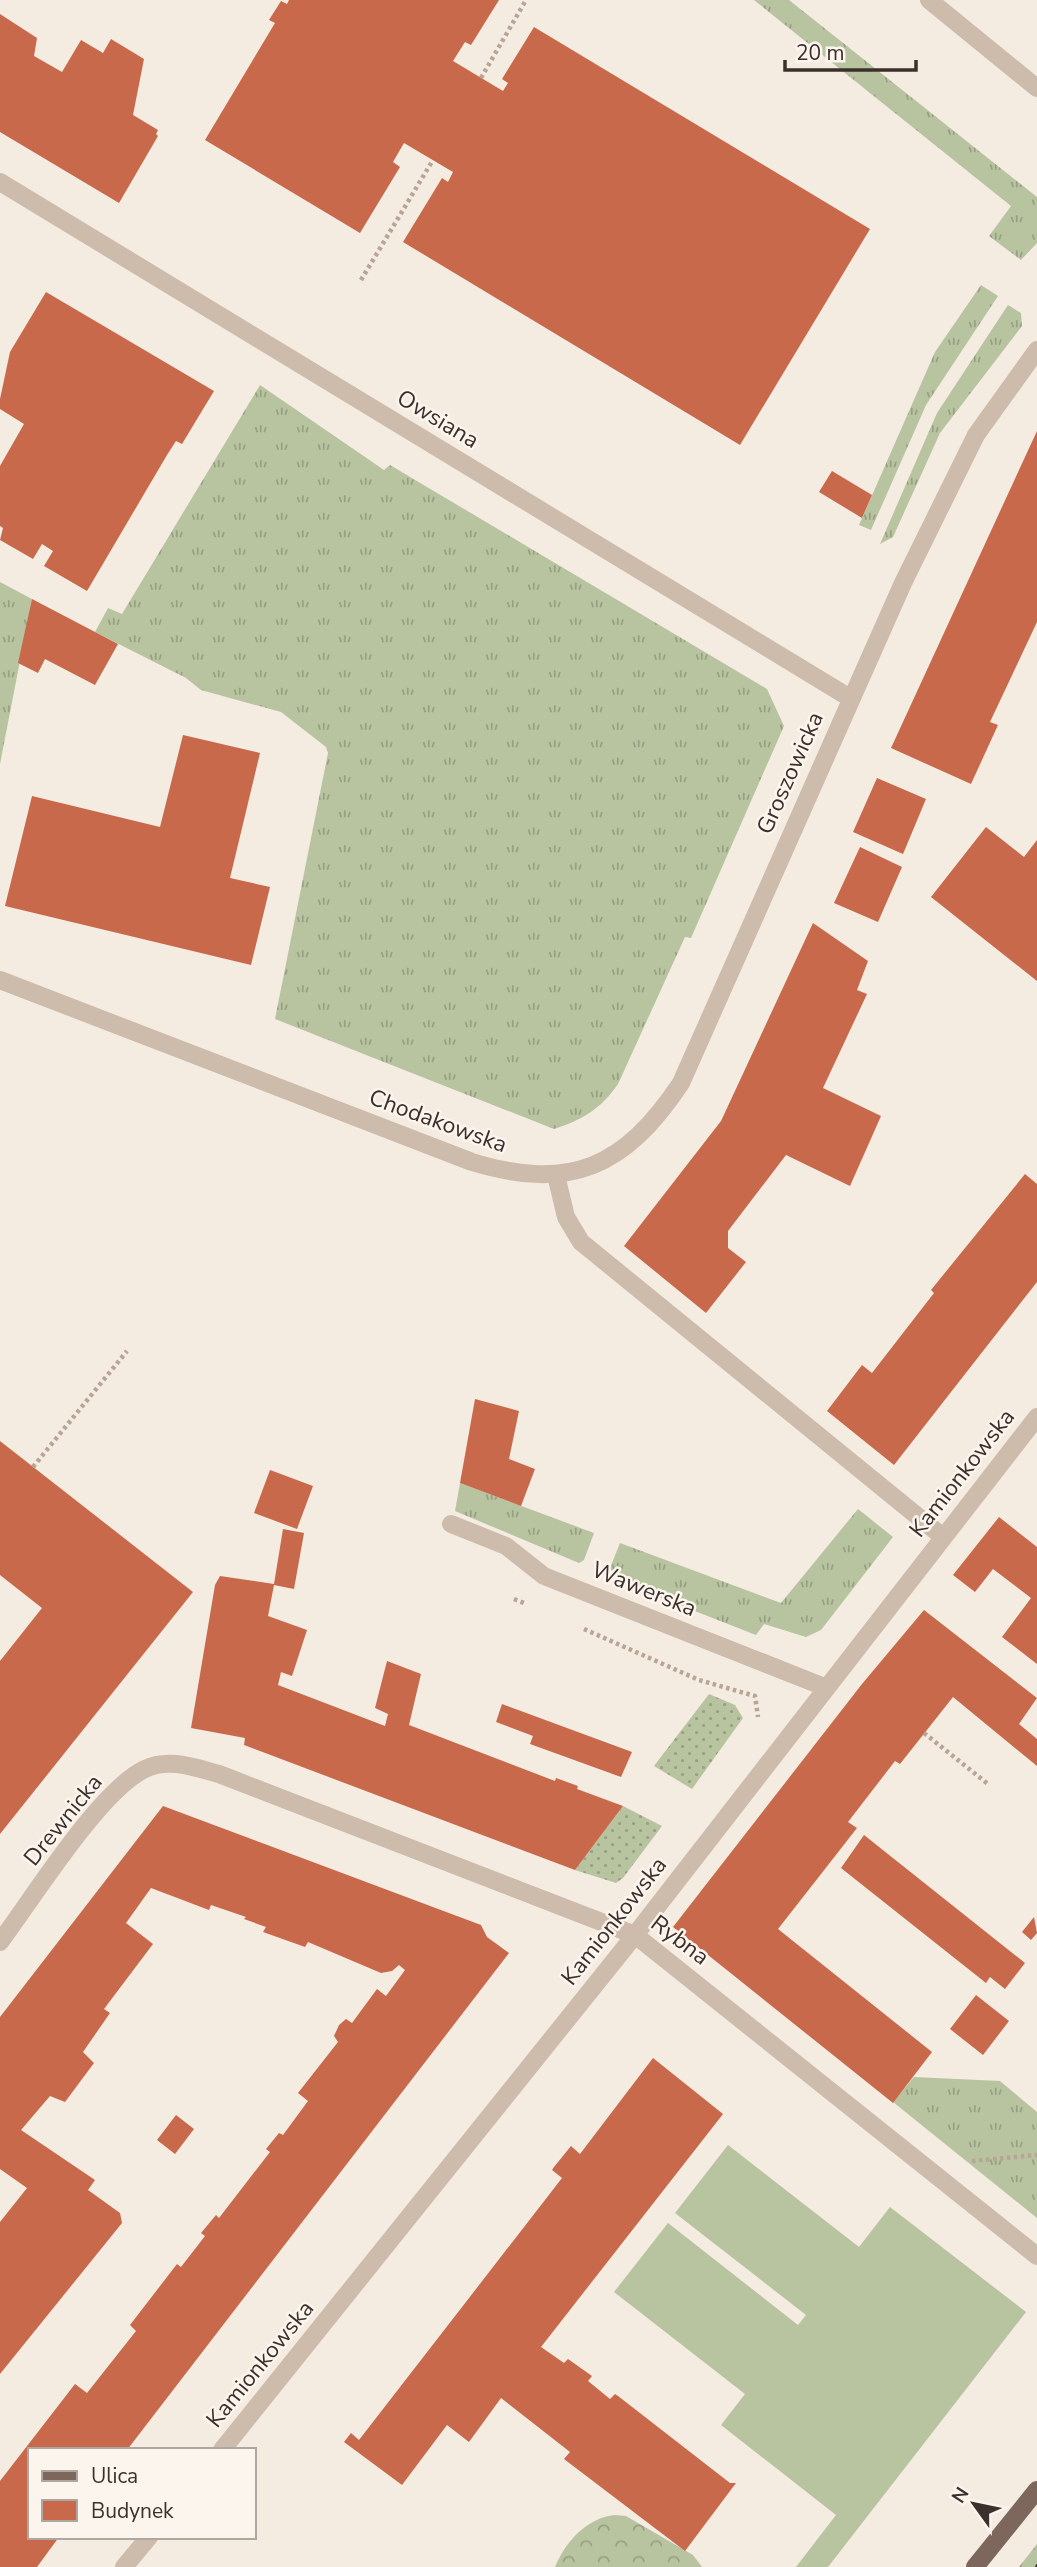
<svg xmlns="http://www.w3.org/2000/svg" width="1037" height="2567" font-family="'Nunito Sans',sans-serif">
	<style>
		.grass { fill: url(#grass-tufts) }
		.park { fill: url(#park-crowns) }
		.garden { fill: url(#garden-dots) }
		.pitch { fill: #b8c4a0 }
		.building { fill: #c8694b }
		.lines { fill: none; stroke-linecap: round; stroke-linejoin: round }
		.path { stroke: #b9a596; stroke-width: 4.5; stroke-dasharray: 3.5 3.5; stroke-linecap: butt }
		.minor { stroke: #cdbbac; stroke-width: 18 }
		.major { stroke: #7d675c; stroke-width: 18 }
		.tram { stroke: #3b302b; stroke-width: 2 }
		.labels { text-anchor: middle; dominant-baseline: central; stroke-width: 5; stroke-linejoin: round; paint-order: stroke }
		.street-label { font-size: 23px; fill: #3b302b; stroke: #fbf5ee }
	</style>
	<defs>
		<pattern id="grass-tufts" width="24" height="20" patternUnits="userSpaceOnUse" patternTransform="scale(1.75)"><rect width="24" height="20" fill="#b8c4a0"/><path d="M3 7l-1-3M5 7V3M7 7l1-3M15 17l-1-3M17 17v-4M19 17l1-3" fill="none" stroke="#97a083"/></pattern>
		<pattern id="park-crowns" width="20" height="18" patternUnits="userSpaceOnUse" patternTransform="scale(1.75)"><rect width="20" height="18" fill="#b8c4a0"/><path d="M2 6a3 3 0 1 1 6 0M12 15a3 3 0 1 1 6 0" fill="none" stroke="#97a083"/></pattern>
		<pattern id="garden-dots" width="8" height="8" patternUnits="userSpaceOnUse" patternTransform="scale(1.75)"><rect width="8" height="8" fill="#b8c4a0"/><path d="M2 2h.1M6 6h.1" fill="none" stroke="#97a083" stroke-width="1.8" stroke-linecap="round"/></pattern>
	</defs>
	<rect width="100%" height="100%" fill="#f4ebe1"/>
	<path class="grass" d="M754,0H789L1037,197V243L1021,260L989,236L1011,206Z
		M981,285L998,296L926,405L871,530L859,525L935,352Z
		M1008,305L1021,313L1022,326L940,433L893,537L880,544L937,413Z
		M260,385L384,470L390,465L767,689L784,726L691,938L685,937L618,1084C601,1109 582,1120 554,1129L275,1019L328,753L326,747L281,712L201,690L186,678L95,632L108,608L122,614Z
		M0,582L32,599L0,764Z
		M460,1483L594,1533L584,1560L579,1563L455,1511Z
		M858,1509L893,1537L821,1630L806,1637L764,1624L756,1635L618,1581L610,1568L620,1543L781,1603Z
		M914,2077L1000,2081L1037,2112V2218L893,2102Z
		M1037,2544V2567H1019Z"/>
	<path class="park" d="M614,2515L626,2516L693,2555L702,2567H555C565,2542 587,2518 614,2515Z"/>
	<path class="garden" d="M709,1694L735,1705L743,1718L692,1789L654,1766Z
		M623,1806L662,1826L623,1878L616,1883L575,1870Z"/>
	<path class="pitch" d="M728,2145L859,2247L890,2207L1026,2312L828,2567H796L836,2515L721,2425L745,2394L614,2292L668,2223L798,2325L806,2315L675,2213Z"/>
	<path class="building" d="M289,0H499L471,45L465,42L453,61L503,91L508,83L502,79L534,27L870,229L740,445L403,242L442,178L448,182L453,172L404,143L393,162L400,167L360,233L205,140L275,23L269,20L281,1L287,4Z
		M0,14L37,38L34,56L62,72L81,40L103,53L111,39L144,59L133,115L158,130L156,134L158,136L119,203L0,132Z
		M46,292L214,391L182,444L176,441L167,455L87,591L44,566L53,551L42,544L33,559L0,540L3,528L0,526V466L24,424L0,409V399L10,352Z
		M1037,431V622L990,722L998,725L971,784L891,748Z
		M832,471L872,495L862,518L819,492Z
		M32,599L118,644L95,685L45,659L38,673L18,663Z
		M183,735L260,753L230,878L270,887L251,965L5,906L32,796L160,827Z
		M877,778L926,799L903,854L853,832Z
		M986,827L1024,857L1037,840V981L931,897Z
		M860,847L902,867L878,922L834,903Z
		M813,923L868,961L857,990L867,994L823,1088L881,1116L850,1186L786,1155L728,1231V1248L746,1262L706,1313L624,1246L721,1121Z
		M1025,1174L1037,1184V1282L894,1465L827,1411L862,1365L872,1373L934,1293L931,1290Z
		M475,1399L519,1411L509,1459L535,1469L521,1506L460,1483Z
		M0,1441L193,1592L0,1834V1661L42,1608L0,1575Z
		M270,1470L313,1486L297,1529L254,1513Z
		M999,1517L1037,1547V1664L1002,1637L1031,1598L993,1569L975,1592L953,1575Z
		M283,1529L304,1533L294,1589L274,1585L268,1616L307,1630L292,1676L281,1672L278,1685L385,1726L388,1714L375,1708L387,1661L421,1674L409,1725L555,1781L556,1778L578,1786L577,1789L623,1806L575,1870L244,1745L245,1738L191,1728L215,1585L220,1576L274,1584Z
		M924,1610L1037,1698L1019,1724L1037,1739V1766L953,1697L900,1764L895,1761L848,1822L857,1828L778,1929L932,2052L893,2103L673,1927L862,1684Z
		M502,1704L632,1752L621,1777L530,1744L533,1736L496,1722Z
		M163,1806L481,1925L487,1937L509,1953L127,2450H30V2537H59L37,2567H0V2481L75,2384L87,2393L136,2331L130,2325L177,2264L181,2267L205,2236L201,2233L216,2215L219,2218L270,2152L266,2149L279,2133L283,2135L308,2101L298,2093L338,2042L334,2036L339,2025L346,2019L352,2023L377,1989L386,1996L405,1970L399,1965L392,1971L381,1973L308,1942L305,1947L263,1932L266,1927L244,1919L246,1917L211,1905L209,1910L151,1888L126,1923L153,1944L104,2009L110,2013L83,2052L94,2063L65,2102L50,2096L21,2130L95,2180L88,2190L120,2213L122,2223L0,2374V2222L27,2188L0,2169V2017Z
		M864,1835L1025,1963L1005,1989L990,1977L986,1983L841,1868Z
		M1034,1917L1037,1933L1031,1940L1022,1932Z
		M976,1995L1009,2021L983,2055L950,2029Z
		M653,2058L723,2114L541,2347L564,2363L568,2359L592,2376L588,2381L610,2399L615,2394L618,2396L730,2483H736L685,2551L564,2459L570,2452L501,2398L469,2442L447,2425L402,2485L344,2442L351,2433L359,2440L562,2178L552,2170L554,2167L571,2146L580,2154Z
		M176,2115L194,2129L175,2154L157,2140Z"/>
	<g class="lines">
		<path class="path" d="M481,78L526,0
			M361,280L433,160
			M33,1467L127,1351
			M514,1599L524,1603
			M584,1629L699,1680L755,1696L758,1717
			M924,1733L988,1784
			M972,2161L1037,2155"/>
		<path class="minor" d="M929,0L1037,88
			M0,182L850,698
			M0,980L472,1162C571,1192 625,1167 681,1083L903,583L976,435L1037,350
			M556,1175L566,1217L581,1242L943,1537
			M451,1524L506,1546L544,1576L827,1688
			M0,1942C33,1898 100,1790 145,1769C169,1757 196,1768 219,1774L635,1935L1037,2256
			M222,2450L635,1935L1037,1417
			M124,2567L149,2537"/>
		<path class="major" d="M975,2567L1037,2490"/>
		<path class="tram" d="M1036,2567L1037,2565"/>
	</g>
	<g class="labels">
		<g class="street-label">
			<text transform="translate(438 419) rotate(31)">Owsiana</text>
			<text transform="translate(790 773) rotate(-66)">Groszowicka</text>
			<text transform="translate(438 1121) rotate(20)">Chodakowska</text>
			<text transform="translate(962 1473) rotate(-52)">Kamionkowska</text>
			<text transform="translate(644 1589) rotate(22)">Wawerska</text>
			<text transform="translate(63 1820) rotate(-51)">Drewnicka</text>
			<text transform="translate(614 1921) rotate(-52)">Kamionkowska</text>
			<text transform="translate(680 1940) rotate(37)">Rybna</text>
			<text transform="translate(260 2364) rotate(-51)">Kamionkowska</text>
		</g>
	</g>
	<rect x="28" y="2448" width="228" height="91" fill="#fbf5ee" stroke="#aea6a0" stroke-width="2"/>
	<rect x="42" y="2471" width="35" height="10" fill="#7d675c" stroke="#aea6a0" stroke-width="2"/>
	<text x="91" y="2483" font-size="21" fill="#3b302b">Ulica</text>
	<rect x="42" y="2500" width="35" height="21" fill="#c8694b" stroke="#aea6a0" stroke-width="2"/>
	<text x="91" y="2518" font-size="21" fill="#3b302b">Budynek</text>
	<g transform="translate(974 2504) rotate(303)" stroke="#fbf5ee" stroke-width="5" paint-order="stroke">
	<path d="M0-5L12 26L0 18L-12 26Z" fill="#3b302b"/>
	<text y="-10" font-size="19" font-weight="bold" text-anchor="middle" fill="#3b302b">N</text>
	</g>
	<path d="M785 60v10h131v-10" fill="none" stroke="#3b302b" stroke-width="3.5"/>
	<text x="796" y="60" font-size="21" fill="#3b302b" stroke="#fbf5ee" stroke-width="5" paint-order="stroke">20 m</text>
</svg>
